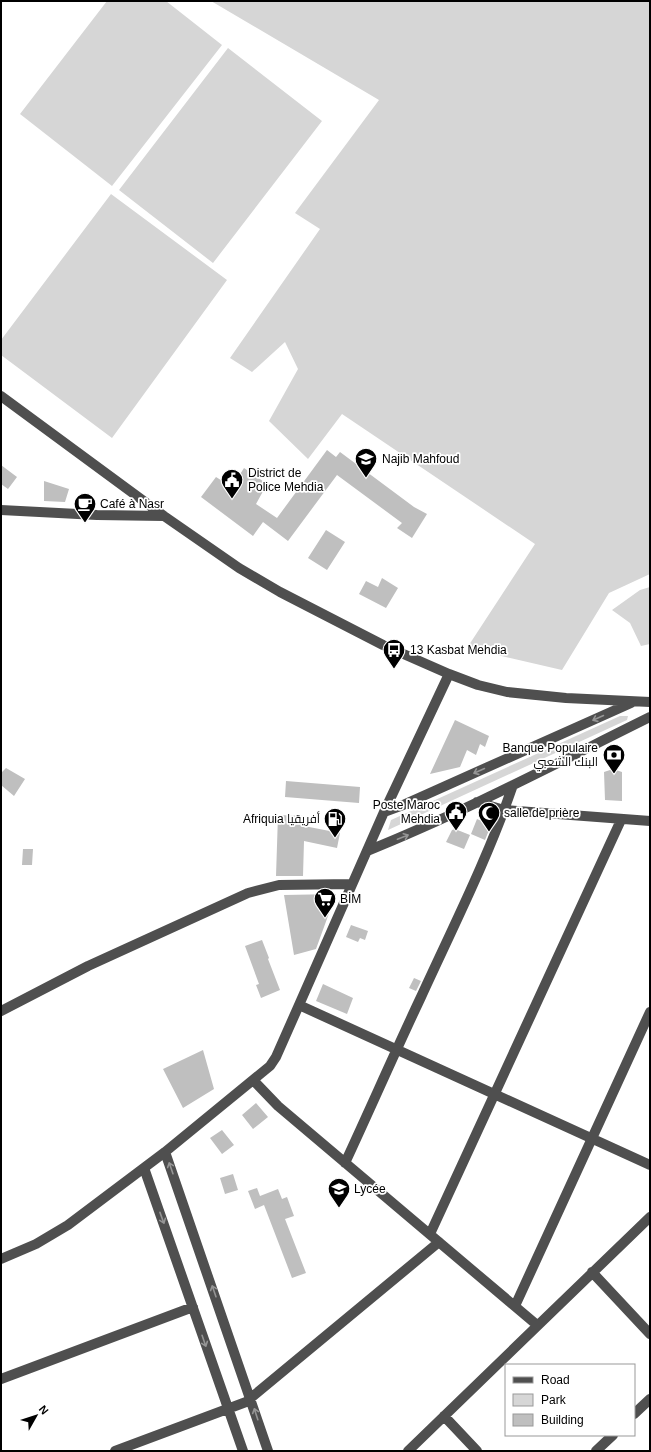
<svg xmlns="http://www.w3.org/2000/svg" width="651" height="1452" font-family="Arial,Cairo,sans-serif">
	<style>
		.green { fill: #d6d6d6 }
		.building { fill: #bfbfbf }
		.lines { fill: none; stroke-linecap: round; stroke-linejoin: round }
		.minor { stroke: #4f4f4f; stroke-width: 10 }
		.oneway { stroke: #959595 }
		.labels { text-anchor: middle; dominant-baseline: central; stroke-width: 3.5; stroke-linejoin: round; paint-order: stroke }
		.poi-label { font-size: 12px; fill: #000; stroke: #fff; text-anchor: start }
	</style>
	<rect width="100%" height="100%" fill="#fff"/>
	<path class="green" d="M107,1H166L222,45L112,186L20,114Z
		M211,1H649L650,2V574L609,593L562,670L467,648L535,544L342,414L308,459L269,421L298,369L285,342L252,372L230,358L320,229L295,213L379,100Z
		M228,48L322,121L213,263L119,190Z
		M111,194L227,280L112,438L1,355V340Z
		M650,587V644L641,646L630,623L612,610L640,590Z
		M620,716H628L627,720L388,830L391,820Z"/>
	<path class="building" d="M327,450L336,457L340,452L414,507L427,514L412,538L397,528L402,523L337,475L288,541L263,522L253,536L201,497L216,477L232,487L244,468L267,484L256,504L277,518Z
		M1,465L17,477L8,489L1,484Z
		M44,481L69,489L65,502L44,501Z
		M326,530L345,542L327,570L308,558Z
		M382,578L398,588L386,608L359,594L366,581L378,587Z
		M455,720L489,736L485,747L480,744L476,755L467,750L460,767L430,774Z
		M6,768L25,779L14,796L1,785V773Z
		M613,769L622,772V801L605,800L604,772Z
		M286,781L360,787L359,803L285,797Z
		M278,815L305,816L304,826L340,833L337,848L304,841L303,876H276Z
		M477,819L491,825L485,840L471,834Z
		M455,829L470,835L464,849L446,842L452,830Z
		M23,849H33L32,865H22Z
		M336,894L316,949L294,955L284,895Z
		M351,925L368,931L365,940L360,938L358,942L346,937Z
		M262,940L269,958L268,959L280,990L261,998L256,985L259,984L245,946Z
		M414,978L421,981L416,991L409,988Z
		M323,984L353,998L347,1014L316,1001Z
		M203,1050L214,1089L183,1108L163,1069Z
		M256,1103L268,1117L253,1129L242,1115Z
		M222,1130L234,1145L222,1154L210,1138Z
		M233,1174L238,1190L225,1194L220,1178Z
		M257,1188L260,1196L278,1189L282,1199L287,1197L294,1216L285,1219L306,1273L292,1278L264,1205L255,1209L248,1191Z"/>
	<g class="lines">
		<path class="minor" d="M1,396L164,516L239,568L280,592L383,645L449,674L478,685L507,692L566,698L650,702
			M1,510L97,515L164,516
			M477,802L504,810L650,821
			M384,812L403,805L631,703
			M367,851C464,812 557,763 650,717
			M299,1005L650,1165
			M1,1011L88,966L248,893L279,885L352,884
			M253,1080L278,1106L537,1325
			M165,1152L268,1451
			M345,1163C371,1107 395,1052 421,997C453,927 488,858 513,785
			M144,1168L243,1451
			M430,1234L621,820
			M1,1259L36,1244L68,1225L165,1152L270,1066L276,1057L299,1005L384,812L449,674
			M592,1272L650,1334
			M515,1306L650,1012
			M1,1379L193,1307
			M634,1414L650,1399
			M444,1416L477,1451
			M115,1451L246,1402L439,1242
			M408,1451L650,1217
			M596,1451L613,1435"/>
	</g>
	<defs><path id="oneway-shaft" d="M-6 0H5M1.5-3L5.5 0L1.5 3" fill="none" stroke-width="1.6" stroke-linecap="round" stroke-linejoin="round"/></defs>
	<g class="oneway">
		<use href="#oneway-shaft" transform="translate(598 718) rotate(156)"/>
		<use href="#oneway-shaft" transform="translate(479 771) rotate(156)"/>
		<use href="#oneway-shaft" transform="translate(403 837) rotate(-21)"/>
		<use href="#oneway-shaft" transform="translate(171 1168) rotate(-109)"/>
		<use href="#oneway-shaft" transform="translate(162 1218) rotate(70)"/>
		<use href="#oneway-shaft" transform="translate(214 1291) rotate(-109)"/>
		<use href="#oneway-shaft" transform="translate(204 1341) rotate(71)"/>
		<use href="#oneway-shaft" transform="translate(256 1414) rotate(-108)"/>
	</g>
	<defs>
		<g id="school-pin" transform="scale(1.15)"><path d="M0 17L-7.5 6A9.5 9.5 0 1 1 7.5 6Z" fill="#000" stroke="#fff"/><path d="M0-5L7-2L0 1L-7-2ZM-4 1L0 2.5L4 1V4Q0 6-4 4Z" fill="#fff"/></g>
		<g id="civic-pin" transform="scale(1.15)"><path d="M0 17L-7.5 6A9.5 9.5 0 1 1 7.5 6Z" fill="#000" stroke="#fff"/><path d="M-.6-6.5H3V-4.5H.6V-3L4-1V1h2V6H-6V1h2V-1L-.6-3ZM-1.2 2.5V6h2.4V2.5Z" fill="#fff"/></g>
		<g id="cafe-pin" transform="scale(1.15)"><path d="M0 17L-7.5 6A9.5 9.5 0 1 1 7.5 6Z" fill="#000" stroke="#fff"/><path d="M-5.5-4.5H6V0H3Q3 3.5 0 3.5H-2.5Q-5.5 3.5-5.5 0ZM3-3.2v2h1.7v-2ZM-6 4.5H4V6H-6Z" fill="#fff"/></g>
		<g id="bus-pin" transform="scale(1.15)"><path d="M0 17L-7.5 6A9.5 9.5 0 1 1 7.5 6Z" fill="#000" stroke="#fff"/><path d="M-5-6H5V4H4V6H2V4H-2V6H-4V4H-5ZM-3.5-4V0h7V-4ZM-3.5 1.2v1.5H-2V1.2ZM2 1.2v1.5H3.5V1.2Z" fill="#fff"/></g>
		<g id="bank-pin" transform="scale(1.15)"><path d="M0 17L-7.5 6A9.5 9.5 0 1 1 7.5 6Z" fill="#000" stroke="#fff"/><path d="M-6-4H6V4H-6ZM0-2.3a2.3 2.3 0 1 0 0 4.6a2.3 2.3 0 1 0 0-4.6Z" fill="#fff"/></g>
		<g id="mosque-pin" transform="scale(1.15)"><path d="M0 17L-7.5 6A9.5 9.5 0 1 1 7.5 6Z" fill="#000" stroke="#fff"/><path d="M3.5-4.9A6 6 0 1 0 3.5 4.9A5 5 0 1 1 3.5-4.9Z" fill="#fff"/></g>
		<g id="fuel-pin" transform="scale(1.15)"><path d="M0 17L-7.5 6A9.5 9.5 0 1 1 7.5 6Z" fill="#000" stroke="#fff"/><path d="M-5.5-6h7V0h2V4h1.3V-2.5L3-4.5l.8-.8L6-3V5H2.5V1h-1V6h-7ZM-4.2-4.7v3.2H.2V-4.7Z" fill="#fff"/></g>
		<g id="supermarket-pin" transform="scale(1.15)"><path d="M0 17L-7.5 6A9.5 9.5 0 1 1 7.5 6Z" fill="#000" stroke="#fff"/><path d="M-6-5.5h2.5l.6 2H6L4.5 2H-2.5L-4.4-4H-6ZM-1.5 3.2a1.3 1.3 0 1 0 .1 0ZM3 3.2a1.3 1.3 0 1 0 .1 0Z" fill="#fff"/></g>
	</defs>
	<g fill-rule="evenodd">
		<use href="#school-pin" x="366" y="459"/>
		<use href="#civic-pin" x="232" y="480"/>
		<use href="#cafe-pin" x="85" y="504"/>
		<use href="#bus-pin" x="394" y="650"/>
		<use href="#bank-pin" x="614" y="755"/>
		<use href="#civic-pin" x="456" y="812"/>
		<use href="#mosque-pin" x="489" y="813"/>
		<use href="#fuel-pin" x="335" y="819"/>
		<use href="#supermarket-pin" x="325" y="899"/>
		<use href="#school-pin" x="339" y="1189"/>
	</g>
	<g class="labels">
		<g class="poi-label">
			<text x="382" y="459">Najib Mahfoud</text>
			<text x="248" y="473">District de<tspan x="248" dy="14">Police Mehdia</tspan></text>
			<text x="100" y="504">Café à Nasr</text>
			<text x="410" y="650">13 Kasbat Mehdia</text>
			<text x="598" y="748" text-anchor="end">Banque Populaire<tspan x="598" dy="14">البنك الشعبي</tspan></text>
			<text x="440" y="805" text-anchor="end">Poste Maroc<tspan x="440" dy="14">Mehdia</tspan></text>
			<text x="504" y="813">salle de prière</text>
			<text x="320" y="819" text-anchor="end">Afriquia أفريقيا</text>
			<text x="340" y="899">BİM</text>
			<text x="354" y="1189">Lycée</text>
		</g>
	</g>
	<rect width="651" height="1452" fill="none" stroke="#000000" stroke-width="4"/>
	<rect x="505" y="1364" width="130" height="72" fill="#ffffff" stroke="#999999"/>
	<rect x="513" y="1377" width="20" height="6" fill="#4f4f4f" stroke="#999999"/>
	<text x="541" y="1384" font-size="12" fill="#000000">Road</text>
	<rect x="513" y="1394" width="20" height="12" fill="#d6d6d6" stroke="#999999"/>
	<text x="541" y="1404" font-size="12" fill="#000000">Park</text>
	<rect x="513" y="1414" width="20" height="12" fill="#bfbfbf" stroke="#999999"/>
	<text x="541" y="1424" font-size="12" fill="#000000">Building</text>
	<g transform="translate(36 1416) rotate(51)" stroke="#ffffff" stroke-width="3" paint-order="stroke">
	<path d="M0-3L7 15L0 10L-7 15Z" fill="#000000"/>
	<text y="-6" font-size="11" font-weight="bold" text-anchor="middle" fill="#000000">N</text>
	</g>
</svg>
